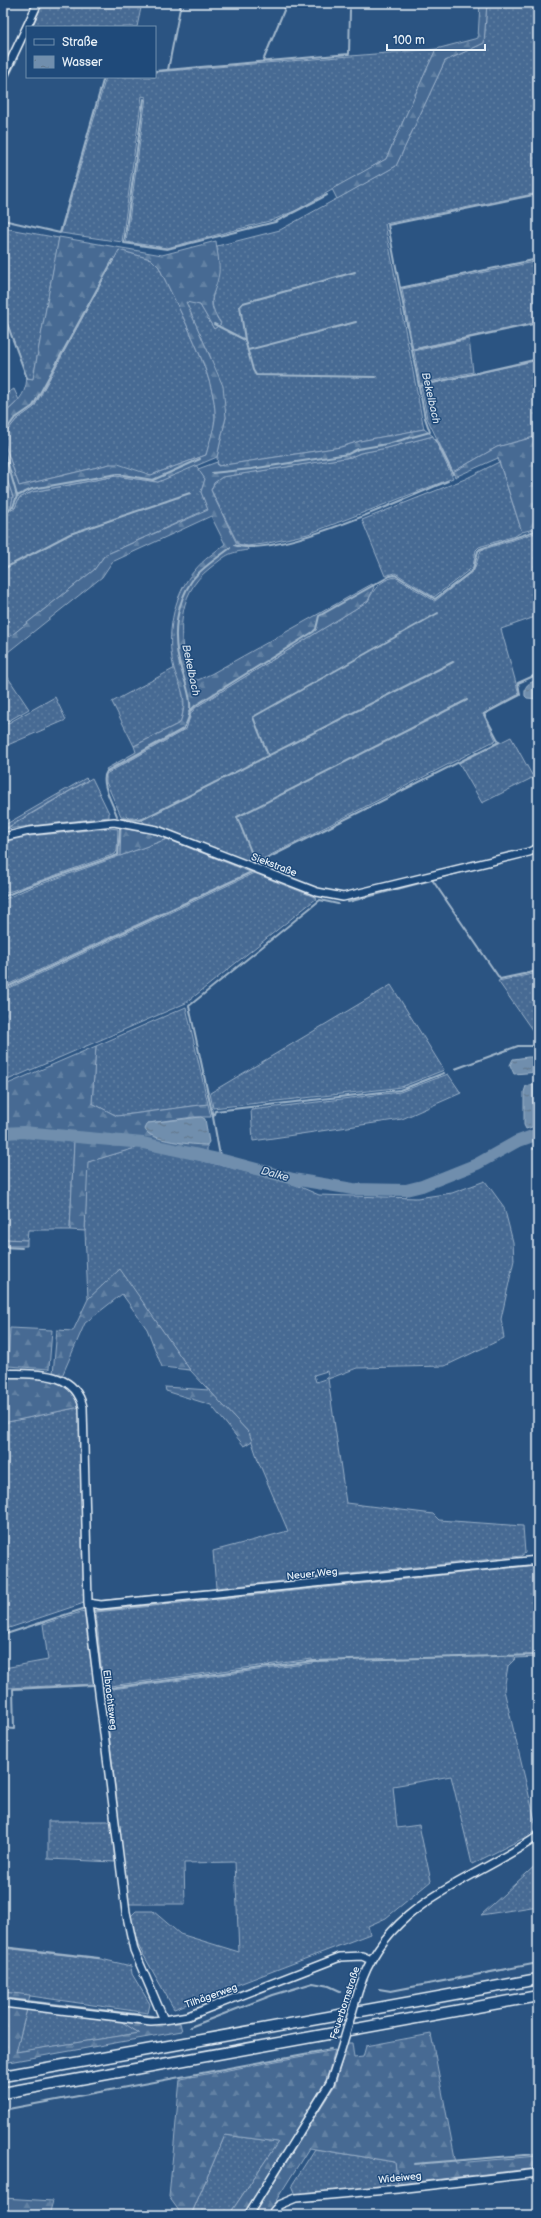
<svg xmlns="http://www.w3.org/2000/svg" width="541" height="2218" font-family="'Balsamiq Sans',sans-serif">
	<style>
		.grass { fill: url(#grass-dots); stroke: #98aec6; fill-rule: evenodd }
		.forest { fill: url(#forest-firs); stroke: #98aec6; fill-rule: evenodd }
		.water { fill: url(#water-ripples); stroke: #a0b6cb }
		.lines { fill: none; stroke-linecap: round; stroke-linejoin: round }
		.stream { stroke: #a0b6cb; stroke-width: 2 }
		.river { stroke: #708ead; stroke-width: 12 }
		.minor-casing { stroke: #e8f1f8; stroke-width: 10 }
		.highway-casing { stroke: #e8f1f8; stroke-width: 13 }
		.minor { stroke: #1f4a7a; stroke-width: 7 }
		.highway { stroke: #1f4a7a; stroke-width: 10 }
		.minor-bridge-casing { stroke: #e8f1f8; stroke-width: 10; stroke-linecap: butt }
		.minor-bridge { stroke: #1f4a7a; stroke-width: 7 }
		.labels { text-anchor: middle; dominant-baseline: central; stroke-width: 3; stroke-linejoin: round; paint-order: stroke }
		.street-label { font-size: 10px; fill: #e8f1f8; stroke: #1f4a7a }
		.water-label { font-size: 11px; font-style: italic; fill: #d0dde9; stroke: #1f4a7a }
	</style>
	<defs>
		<pattern id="grass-dots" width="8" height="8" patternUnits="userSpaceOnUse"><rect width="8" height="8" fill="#476b93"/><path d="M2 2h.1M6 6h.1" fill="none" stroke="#6281a3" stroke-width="1.8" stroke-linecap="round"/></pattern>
		<pattern id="forest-firs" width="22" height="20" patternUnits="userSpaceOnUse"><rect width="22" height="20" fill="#476b93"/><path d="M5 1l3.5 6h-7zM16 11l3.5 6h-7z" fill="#6281a3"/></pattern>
		<pattern id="water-ripples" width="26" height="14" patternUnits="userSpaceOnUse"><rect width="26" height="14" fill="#708ead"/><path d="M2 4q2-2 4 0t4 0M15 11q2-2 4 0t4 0" fill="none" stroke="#61768a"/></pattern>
	</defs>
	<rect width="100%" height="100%" fill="#2b5482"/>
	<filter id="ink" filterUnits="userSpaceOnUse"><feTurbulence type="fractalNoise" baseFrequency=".025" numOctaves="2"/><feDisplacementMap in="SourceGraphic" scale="8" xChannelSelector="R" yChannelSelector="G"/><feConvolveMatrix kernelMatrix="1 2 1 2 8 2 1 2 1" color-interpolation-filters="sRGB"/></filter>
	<g filter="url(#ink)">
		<path class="grass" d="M43,3H142L137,27H32Z
			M487,3H538V98L534,100L538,114V193L385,224L424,429L360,441L341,447L218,466L217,457L226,417L211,358L185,301L200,305L214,329L221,323C206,302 214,296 218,274C220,266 217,254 217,246L280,230L396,166L445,61L484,43Z
			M436,49L386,159L297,210L273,220L167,248L126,242L146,97L142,96L122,242L61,233L106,77H155V72Z
			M3,228L59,238L33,379L27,378L3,311Z
			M119,250L151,259L159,267C176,305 218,379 215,419C214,431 209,443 206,455L151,475L110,464L19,486L5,445L4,435L16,420L34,407Z
			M538,261V322L413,349L402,289Z
			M469,339L473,372L420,384L414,351Z
			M538,360V436L497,447L453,472L427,418L421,386Z
			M14,389L19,400L3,415V396Z
			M433,436L453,478L308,534L264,544L247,546L238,544L211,490L214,483L222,477L351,457L360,453L387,448Z
			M499,462L522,532L515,536L479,547L476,550L473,567L434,597L395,573L385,576L362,520L465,479Z
			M196,465L205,479L201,492L208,509L105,555L94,570L3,642V515L15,508L19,498L32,492L116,476L158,482Z
			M3,467L13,497L11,507L3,511Z
			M538,532V616L501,629L519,694L483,714L496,740L253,864L144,823L141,818L121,816L106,782V774L186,729L191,713L196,707L368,601C374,588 381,580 395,577L435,601L474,570L481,550Z
			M175,668C182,688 187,703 180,723L134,746L112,702Z
			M3,670L29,709L3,724Z
			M55,697L66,720L3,747V726Z
			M511,737L532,775L538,771V787L532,778L482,803L459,763Z
			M92,778L109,813V817L6,829Z
			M110,828L118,829L117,851L115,854L3,894V842L30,836Z
			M167,839L250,872L3,987V900L27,889Z
			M254,873L317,898L186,1003L3,1082V991Z
			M538,973V1043H533L537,1037L498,981Z
			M391,985L444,1070L401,1087L386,1089L213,1108L210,1093Z
			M186,1007L208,1104L117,1116L92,1103L96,1046Z
			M448,1074L461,1093L402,1119L253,1141L251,1110L400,1092Z
			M23,1137L74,1141L70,1230H28L27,1240L3,1239V1138Z
			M142,1146L289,1182L319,1195L417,1198L452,1193L485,1181L504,1207L513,1242L514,1260L501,1319L504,1338L445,1366L357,1368L328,1379L346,1503L433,1514L439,1520L523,1526L525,1553L521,1556L216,1588L213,1551L288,1531L259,1463L249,1433L190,1370L120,1270L88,1299L85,1231L87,1162ZM327,1371L328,1378L316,1382L314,1375Z
			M80,1407L84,1603L3,1630V1423Z
			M538,1565V1657L516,1658L508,1666L504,1690L537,1829L524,1838L472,1864L451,1776L393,1786L397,1828L419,1825L431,1881L386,1918L368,1926L370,1934L174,2009L139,1947L130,1917L136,1911H153L180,1934L239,1952L235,1862L184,1863L185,1904H128L104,1690L312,1663V1659L103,1687L96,1612Z
			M84,1611L94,1684L7,1688L4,1668L48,1660L43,1624Z
			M48,1821H111L115,1862L48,1859Z
			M538,1863V1906L481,1915Z
			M3,1948L101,1959L131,1966L132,1974L150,2004L148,2013L3,1992Z
			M27,2009L122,2022L140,2033L16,2052Z
			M225,2135L278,2142L229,2215H191Z
			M315,2149L395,2162L398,2184L296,2195L292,2185Z"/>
		<path class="forest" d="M480,3H487L484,43L445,61L396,166L337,199L332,189L386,159L436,49L478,38Z
			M59,237L162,255L216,241C217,251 220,264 219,273C215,298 204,299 221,324L214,329L200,305L186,302L223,386L226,417L217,457L158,482L116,476L32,492L19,498L15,508L11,507L13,497L3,467V415C17,402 25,397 27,378L33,379ZM119,250L151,259L159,267C176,305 218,378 215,419C214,430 209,443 206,455L151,475L118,464H110L19,486L5,445L4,435L16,420L34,407Z
			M424,429L433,436L387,448L360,453L351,457L222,477L214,483L211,490L213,495L237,544L247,546L248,550C227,553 227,555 210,568C175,595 178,638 189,677L198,680L211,674L372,584L374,587L368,601L196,707L191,713L186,729L108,772L106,769L136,752L134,746L180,723C191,693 176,686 172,659C167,629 175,592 195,570C203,560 215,552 225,544L211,516L112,562L102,577L3,656V642L94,570L105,555L208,510L201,492L205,479L198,469L217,462L218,466L341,447L360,441Z
			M538,436V528L522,532L498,458L455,477L453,472L497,447Z
			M86,778L88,780L3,830V826Z
			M121,828L156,834L167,839L120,856Z
			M96,1046L92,1103L117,1116L208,1104L211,1117H194L148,1123L150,1135L173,1141L207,1145V1153L143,1139L24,1128L3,1129V1086Z
			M74,1141L142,1146L88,1162L85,1231L70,1230Z
			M3,1239L27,1240V1246H3Z
			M120,1269L190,1370L162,1367L147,1329L122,1294L85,1323L62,1376L53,1374L57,1330L73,1331L88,1299Z
			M10,1328L52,1330L49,1369L8,1366Z
			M3,1376C25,1377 61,1371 75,1392C78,1396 79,1402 80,1407L3,1423Z
			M165,1387L209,1390L249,1433L252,1441L244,1446L211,1405L166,1391Z
			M3,1992L30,1995L28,2003L3,2000Z
			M3,2006L27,2009L16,2052L139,2033L122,2022L149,2025L180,2023L182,2031L3,2063Z
			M431,2034L456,2163L538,2156V2168L398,2184L395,2162L309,2148L267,2215H253L335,2085L347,2043H352L354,2058L363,2057L366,2046Z
			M335,2050L326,2081L243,2215H229L278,2142L225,2135L191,2215H182L169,2197L180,2079Z
			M3,2198L53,2201L49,2215H3Z"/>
		<path class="water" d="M538,680V699L527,698L525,696C524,685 528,683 538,680Z
			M528,1057H538V1072L514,1074L510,1065L513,1059Z
			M538,1083V1125L526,1129L524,1125V1092L526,1086Z
			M201,1117L205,1119L209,1142L207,1145C195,1145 148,1141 145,1129L148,1123Z"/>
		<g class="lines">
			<path class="stream" d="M31,27L42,3
				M22,45L27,35
				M263,61L287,3
				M168,70L181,3
				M155,71L349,54L350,10
				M3,88L17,59
				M144,99L124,243L167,249L275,222L327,195
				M538,99L535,100L538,111
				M3,220L60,233L104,77
				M400,288L388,225L538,194
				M3,313L27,378
				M214,324L245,340L253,370L256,375L376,377
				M245,340L240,306L243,303L355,272
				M248,350L356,322
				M412,350L538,323
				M419,386L538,359
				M3,434L14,419L33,406L113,260
				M436,440L453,474
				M3,446L17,496
				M212,473L251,469L348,454L358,449L387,444L430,432L425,418L400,288L538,259
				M3,513L13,507L17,496L32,489L117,474L153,480L200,459
				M234,545C277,559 403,499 448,481
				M3,569L70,534L190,493
				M467,700L237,817L256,864L499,742L484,714L520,695L518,683L538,674
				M189,712L196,705L313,632L316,629L319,616L390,576L395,575L435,599L473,570L478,551L480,549L538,530
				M268,755L253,717L438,613
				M117,816C113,804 99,782 107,771L183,729C200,705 182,680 178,656C173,631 177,603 191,582C199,569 218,558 230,548
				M121,818L141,820L453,662
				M433,881L500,979L538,971
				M3,897L26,887L118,855L120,828
				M348,902L538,852
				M3,989L252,872
				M455,1069L518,1046H538
				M213,1117L189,1006L320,900L338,904
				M533,1149L538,1147
				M219,1159L220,1156L213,1117L215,1111L400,1090L444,1073
				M3,1247L22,1248
				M101,1601L207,1590
				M93,1611L527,1565
				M94,1611L117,1808
				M3,1635L83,1609
				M102,1689L313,1661L538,1655
				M3,1728L14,1729L13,1689L94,1685
				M3,1947L99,1958
				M379,1989L391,1991L538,1963
				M3,1998L152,2016
				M190,2027L273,1995L313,1983L329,1986L340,1991
				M3,2110L331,2049
				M414,2164L538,2154"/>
			<path class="river" d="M3,1133L23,1132L143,1143L223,1160L293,1179L353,1189L406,1190L422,1186L477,1164L516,1142L538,1134"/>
			<g class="minor-casing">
				<path id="minor" d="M3,77L38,3
					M3,837L29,831L114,822L157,830L317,892L343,897L529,852L538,848
					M3,1373C34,1375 74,1369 83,1407L88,1603L126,1912L134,1950L164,2020
					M88,1603L101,1605L538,1560
					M359,1989C387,1900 471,1883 538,1836
					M3,2003L151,2021L164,2020L188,2016L340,1957L362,1956L371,1960
					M248,2215L330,2083L340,2053
					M270,2215L279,2205L296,2198L398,2189L538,2173"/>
			</g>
			<g class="highway-casing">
				<path id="highway" d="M3,2076L538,1979
					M3,2093L538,1996"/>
			</g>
			<use href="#minor" class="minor"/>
			<use href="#highway" class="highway"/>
			<g class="minor-bridge-casing">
				<path id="minor-bridge" d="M340,2053L359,1989"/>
			</g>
			<use href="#minor-bridge" class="minor-bridge"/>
		</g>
	</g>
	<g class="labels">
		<g class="street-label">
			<text transform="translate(274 865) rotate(21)">Siekstraße</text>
			<text transform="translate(312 1574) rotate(-6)">Neuer Weg</text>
			<text transform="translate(110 1700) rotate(83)">Elbrachtsweg</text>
			<text transform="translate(211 1996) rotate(-20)">Tilhägerweg</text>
			<text transform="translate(345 2003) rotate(-72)">Feuerbornstraße</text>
			<text transform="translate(400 2178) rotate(-6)">Wideiweg</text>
		</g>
		<g class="water-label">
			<text transform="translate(431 398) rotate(77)">Bekelbach</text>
			<text transform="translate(191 670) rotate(78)">Bekelbach</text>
			<text transform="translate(275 1174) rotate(15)">Dalke</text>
		</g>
	</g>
	<rect width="541" height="2218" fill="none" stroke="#1f4a7a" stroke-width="16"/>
	<rect x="8" y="8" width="525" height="2202" fill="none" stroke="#e8f1f8" stroke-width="1.5" filter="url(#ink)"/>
	<rect x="26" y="26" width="130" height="52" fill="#1f4a7a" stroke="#6f8dac"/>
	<rect x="34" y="39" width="20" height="6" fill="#1f4a7a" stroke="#6f8dac"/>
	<text x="62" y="46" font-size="12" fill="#e8f1f8">Straße</text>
	<rect x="34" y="56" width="20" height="12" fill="url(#water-ripples)" stroke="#6f8dac"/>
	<text x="62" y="66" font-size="12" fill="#e8f1f8">Wasser</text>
	<path d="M387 44v6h98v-6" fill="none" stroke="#e8f1f8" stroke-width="2"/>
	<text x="393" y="44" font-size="12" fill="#e8f1f8" stroke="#1f4a7a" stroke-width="3" paint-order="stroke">100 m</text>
</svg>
